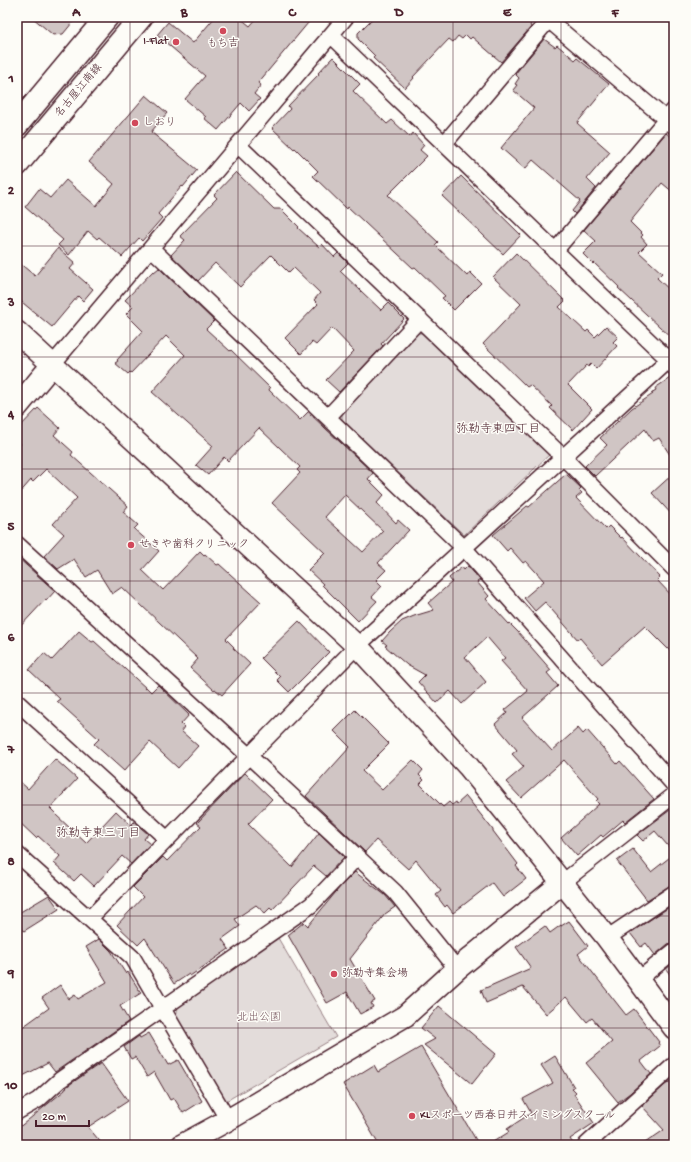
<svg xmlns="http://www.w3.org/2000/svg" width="691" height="1162" font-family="'Gochi Hand','Klee One',sans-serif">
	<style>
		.green { fill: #e3dcda; stroke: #967e82 }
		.building { fill: #d0c5c4; stroke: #4a1f2b; fill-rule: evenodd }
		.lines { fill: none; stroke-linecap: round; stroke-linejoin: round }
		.street-casing { stroke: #4a1f2b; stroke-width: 18 }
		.secondary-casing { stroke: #4a1f2b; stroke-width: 24 }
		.primary-casing { stroke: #4a1f2b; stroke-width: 25 }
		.street { stroke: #fdfcf7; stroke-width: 15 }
		.secondary { stroke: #fdfcf7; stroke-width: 21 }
		.primary { stroke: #fdfcf7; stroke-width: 22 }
		.grid { fill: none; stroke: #4a1f2b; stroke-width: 1; stroke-opacity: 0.55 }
		.poi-dot { fill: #d1495b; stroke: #fdfcf7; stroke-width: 1.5 }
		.labels { text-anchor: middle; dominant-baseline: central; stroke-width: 3; stroke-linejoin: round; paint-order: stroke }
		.poi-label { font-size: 11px; fill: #4a1f2b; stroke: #fdfcf7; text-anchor: start }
		.street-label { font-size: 11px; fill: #4a1f2b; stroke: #fdfcf7 }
		.park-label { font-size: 11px; fill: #704e57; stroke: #fdfcf7 }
		.neighbourhood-label { font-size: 12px; fill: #4a1f2b; stroke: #fdfcf7 }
		.neatline { fill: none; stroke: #4a1f2b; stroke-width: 1.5 }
		.grid-label { font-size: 13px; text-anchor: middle; font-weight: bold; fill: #4a1f2b }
	</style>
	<rect width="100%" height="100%" fill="#fdfcf7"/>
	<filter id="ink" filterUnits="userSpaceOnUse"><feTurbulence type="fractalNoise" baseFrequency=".025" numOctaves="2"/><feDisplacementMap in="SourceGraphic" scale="8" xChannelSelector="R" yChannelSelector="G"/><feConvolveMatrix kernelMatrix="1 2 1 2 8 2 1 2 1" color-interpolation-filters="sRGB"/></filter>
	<g filter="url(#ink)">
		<path class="green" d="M414,333H422L550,454L464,535L342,419V411Z
			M278,938L336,1037L226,1101L176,1016L178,1007Z"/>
		<path class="building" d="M32,17H77L63,34L53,35Z
			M215,17H239L250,26L258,17H313L258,83L261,85L254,94L260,99L249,111L241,103L218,130L204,118L206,117L185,99L205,76L157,35L168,22L193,43Z
			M374,17H523L531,24L530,25L531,27L501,62L472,37L470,39L466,35L462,39L458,36L453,42L449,39L413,77L414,78L405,88L373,58L375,56L358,39V33Z
			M544,39L555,47L557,45L575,60L577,58L609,84L577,123L610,152L587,179L596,188L575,214L572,211L580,201L533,160L525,169L501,148L534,108L513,90L517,85L515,84L519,78L515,74Z
			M333,57L360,84L353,91L387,124L392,120L410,137L413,133L424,145L420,150L427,156L388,195L438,242L435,245L467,276L470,272L481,283L454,310L442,298L445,296L415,267L413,268L348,207L347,209L313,176L318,171L295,148L294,149L272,128L290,109L288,106L319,74L318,73Z
			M146,95L167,113L151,132L197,170L183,187L182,186L158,214L162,218L142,241L139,238L122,257L99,237L97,239L88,231L69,255L58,245L63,240L25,207L39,189L50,198L66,180L96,206L114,184L89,162Z
			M666,133L674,140V193L662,183L630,222L643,235L641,237L647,244L639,252L662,273L657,278L674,294V340L618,288L619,287L594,263L593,264L583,254L596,241L584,230Z
			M236,172L274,209H281L299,227L298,228L319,247L322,244L334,257L338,253L348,263L340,271L381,310L388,303L404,319L381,344L383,346L339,392L326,380L354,351L332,328L316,345L312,342L301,354L285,338L318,304L314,300L320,293L294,268L289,273L271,255L240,287L215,263L198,281L171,255L185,240L180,236L217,198L214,195Z
			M461,176L521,235L503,254L442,196Z
			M58,248L75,263L70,269L93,289L83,301L78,296L52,327L17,298V261L35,276Z
			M516,253L565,301L559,307L586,332L588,330L595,337L606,326L618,337L613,342L617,346L596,369L591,364L588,367L587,365L568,385L592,409L573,430L550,408L552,406L530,385L527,387L483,344L521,304L493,277Z
			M159,268L214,321L206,329L230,351L231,350L270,388L269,390L300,420L308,412L373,473L368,479L384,495L377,503L396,523L398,520L409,530L378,563L386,570L376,580L382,586L372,597L377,601L358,621L322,585L323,584L308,570L325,553L272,503L300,473L297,470L300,467L259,428L228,461L224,457L208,475L196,465L213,446L152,392L185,355L166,336L131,373L130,372L128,374L115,363L118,361L117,360L143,331L126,314L133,307L125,300L153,271L154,272ZM345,495L383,531L363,552L325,517Z
			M673,376H674V461L659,438L653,441L645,429L595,476L585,466L607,445L600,438L632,408L653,394L651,393L656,390L655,388Z
			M38,408L60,428L54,435L73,452L71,455L128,506L123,512L138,525L134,529L159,551L142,570L163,590L200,551L204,555L205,554L217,565L219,564L261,602L226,639L234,647L233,648L250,664L222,695L215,689L214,690L190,668L198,659L122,587L112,594L97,570L86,577L74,559L58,569L44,556L64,534L53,524L77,498L46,469L33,482L31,480L17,496V448L21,444L17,440V430Z
			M674,473V517L652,493Z
			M566,474L581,488L579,490L582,493L576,498L606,529L609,526L621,538L622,537L660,577L657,580L674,598V655L645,626L602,664L580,638L578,640L545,602L535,611L524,598L544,581L526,561L523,563L510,548L507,551L493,535L527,506L529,507Z
			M17,557L55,591L46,601L45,600L17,630Z
			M468,566L480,580L477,582L489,596L486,599L509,624V623L518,632L551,670L547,673L558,686L522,718L552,751L578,728L583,734L587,730L617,764L620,761L654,799L625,822L623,820L603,837L601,835L577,856L561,838L599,804L596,801L598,799L564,760L521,798L506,782L524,767L512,754L517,750L495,724L507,713L505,710L528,691L501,661L505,658L487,637L465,657L486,682L462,704L450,691L437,703L418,682L425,675L407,665L385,646L387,645L382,641L390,632L402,621L414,616L434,610L428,603L452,582L449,578L462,567L464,570Z
			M299,621L329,652L289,692L277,680L280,677L261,658Z
			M79,631L92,642L94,641L146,688V687L151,692L158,685L189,715L181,724L184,727L181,731L198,746L178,768L150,742L124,771L94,744L99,739L57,701L60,699L29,670L44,653L52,660Z
			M355,710L389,744L362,771L382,790L413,760L423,770L419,775L424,780L420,784L443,807L449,802L452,805L456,802L457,804L466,796L493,830V831L518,864L516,866L526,879L503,897L492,883L453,913L447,905L445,907L436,895L441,891L416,860L408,869L376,840L365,852L306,796L350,747L334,731Z
			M55,759L77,779L50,808L57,815H56L86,843L116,811L131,825L134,822L148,834L144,839L150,844L131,864L122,856L94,886L81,874L74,881L54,863L60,856L38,836L36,838L17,820V779L28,789Z
			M245,773L272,799L248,824L292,867L319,833L344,857L326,876L314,866L272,910L270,908L265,913L256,905L235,919L240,926L222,939L229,949L190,976L189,974L174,984L145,938L138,945L117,925L143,897L133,887L163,857L167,861L201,826L197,823Z
			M674,807V853L655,831L643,841L637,835Z
			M633,849L651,872L674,854V884L669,886L647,900L617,861Z
			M355,872L385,895L395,907L385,914L350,959L375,1001L371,1003L373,1007L360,1014L347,992L327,1003L288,935L304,922L308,926L340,887Z
			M49,895L59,909L24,931L17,921V914Z
			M674,904V942L668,944L655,955L646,943L641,947L630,933Z
			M569,921L588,946L578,954L626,1015L634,1009L659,1042L658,1043L660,1046L641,1061L651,1074L630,1093L618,1102L586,1063L612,1042L592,1018L587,1022L566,997L546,1014L523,987L486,1003L481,990L531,968L516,947L545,926L550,933L561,925V926Z
			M99,939L111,951L126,974L128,972L141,993L120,1006L129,1021L55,1072L48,1063L17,1079V1031L49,1008L42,998L60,985L69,999L75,995L78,999L107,982L86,947Z
			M674,963V980L666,969Z
			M439,1006L496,1054L472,1084L424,1045L435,1039L421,1028Z
			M149,1033L168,1065L178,1060L202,1101L183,1113L174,1098L170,1100L154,1072L147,1077L135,1057L131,1059L124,1047L139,1036L140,1038Z
			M421,1047L479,1145H379L343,1084L374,1065L378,1072Z
			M555,1056L574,1087L572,1088L576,1092L574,1094L594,1123L570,1139L574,1145H488L509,1132L507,1129L531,1113L523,1099L553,1083L541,1065Z
			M101,1063L128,1101L88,1127L103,1145H17V1129L65,1090V1089L67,1088L66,1087Z
			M674,1079V1145H642L664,1130L642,1106L665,1085Z"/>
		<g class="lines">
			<g class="street-casing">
				<path id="street" d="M545,17L674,126
					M331,35L669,360L674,367
					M444,144L551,17
					M238,145L563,457L674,569
					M151,248L464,548L674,785
					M555,251L674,110
					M52,365L346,17
					M328,417L420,319
					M17,544L249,756L395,892L457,969
					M17,702L167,839
					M17,854L133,958L228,1120
					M563,882L674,795
					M90,918L357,646L669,360L674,354
					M607,938L674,893
					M638,980L674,951
					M17,1112L38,1100L60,1080L311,905L357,857
					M586,1145L674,1065"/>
			</g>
			<g class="secondary-casing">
				<path id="secondary" d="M17,332L357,646L468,766L607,938L674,1028
					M17,407L52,365
					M182,1145L228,1120L405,1016L457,969L563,882"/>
			</g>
			<g class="primary-casing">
				<path id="primary" d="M17,125L107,17
					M17,165L141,17"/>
			</g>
			<use href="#street" class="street"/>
			<use href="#secondary" class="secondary"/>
			<use href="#primary" class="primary"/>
		</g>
	</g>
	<path class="grid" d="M130,17V1145M238,17V1145M346,17V1145M453,17V1145M561,17V1145M17,134H674M17,246H674M17,357H674M17,469H674M17,581H674M17,693H674M17,805H674M17,916H674M17,1028H674"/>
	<g class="poi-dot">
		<circle cx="223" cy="31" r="4"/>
		<circle cx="176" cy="42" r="4"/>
		<circle cx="135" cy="123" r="4"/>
		<circle cx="131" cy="545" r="4"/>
		<circle cx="334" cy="974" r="4"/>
		<circle cx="412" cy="1116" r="4"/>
	</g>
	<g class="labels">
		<g class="poi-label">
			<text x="168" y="42" text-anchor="end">I-Flat</text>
			<text x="223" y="44" text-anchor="middle">もち吉</text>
			<text x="143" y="123">しおり</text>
			<text x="139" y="545">せきや歯科クリニック</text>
			<text x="342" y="974">弥勒寺集会場</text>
			<text x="420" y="1116">KLスポーツ西春日井スイミングスクール</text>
		</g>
		<g class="street-label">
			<text transform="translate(79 91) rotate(-50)">名古屋江南線</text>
		</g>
		<g class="park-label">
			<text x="259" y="1018">北出公園</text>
		</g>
		<g class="neighbourhood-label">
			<text x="498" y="430">弥勒寺東四丁目</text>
			<text x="98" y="834">弥勒寺東三丁目</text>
		</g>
	</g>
	<rect width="691" height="1162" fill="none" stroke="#fdfcf7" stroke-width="44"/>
	<path d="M36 1120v6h53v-6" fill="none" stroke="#4a1f2b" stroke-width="2"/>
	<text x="42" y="1120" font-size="12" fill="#4a1f2b" stroke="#fdfcf7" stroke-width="3" paint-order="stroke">20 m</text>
	<rect x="22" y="22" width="647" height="1118" class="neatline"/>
	<g class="grid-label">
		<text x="76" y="16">A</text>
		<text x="184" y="16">B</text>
		<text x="292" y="16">C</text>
		<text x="399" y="16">D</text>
		<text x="507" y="16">E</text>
		<text x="615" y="16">F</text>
		<text x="11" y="82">1</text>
		<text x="11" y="194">2</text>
		<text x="11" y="306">3</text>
		<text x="11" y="418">4</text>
		<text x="11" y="530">5</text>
		<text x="11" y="641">6</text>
		<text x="11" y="753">7</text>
		<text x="11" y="865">8</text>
		<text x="11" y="977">9</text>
		<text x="11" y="1089">10</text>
	</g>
</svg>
